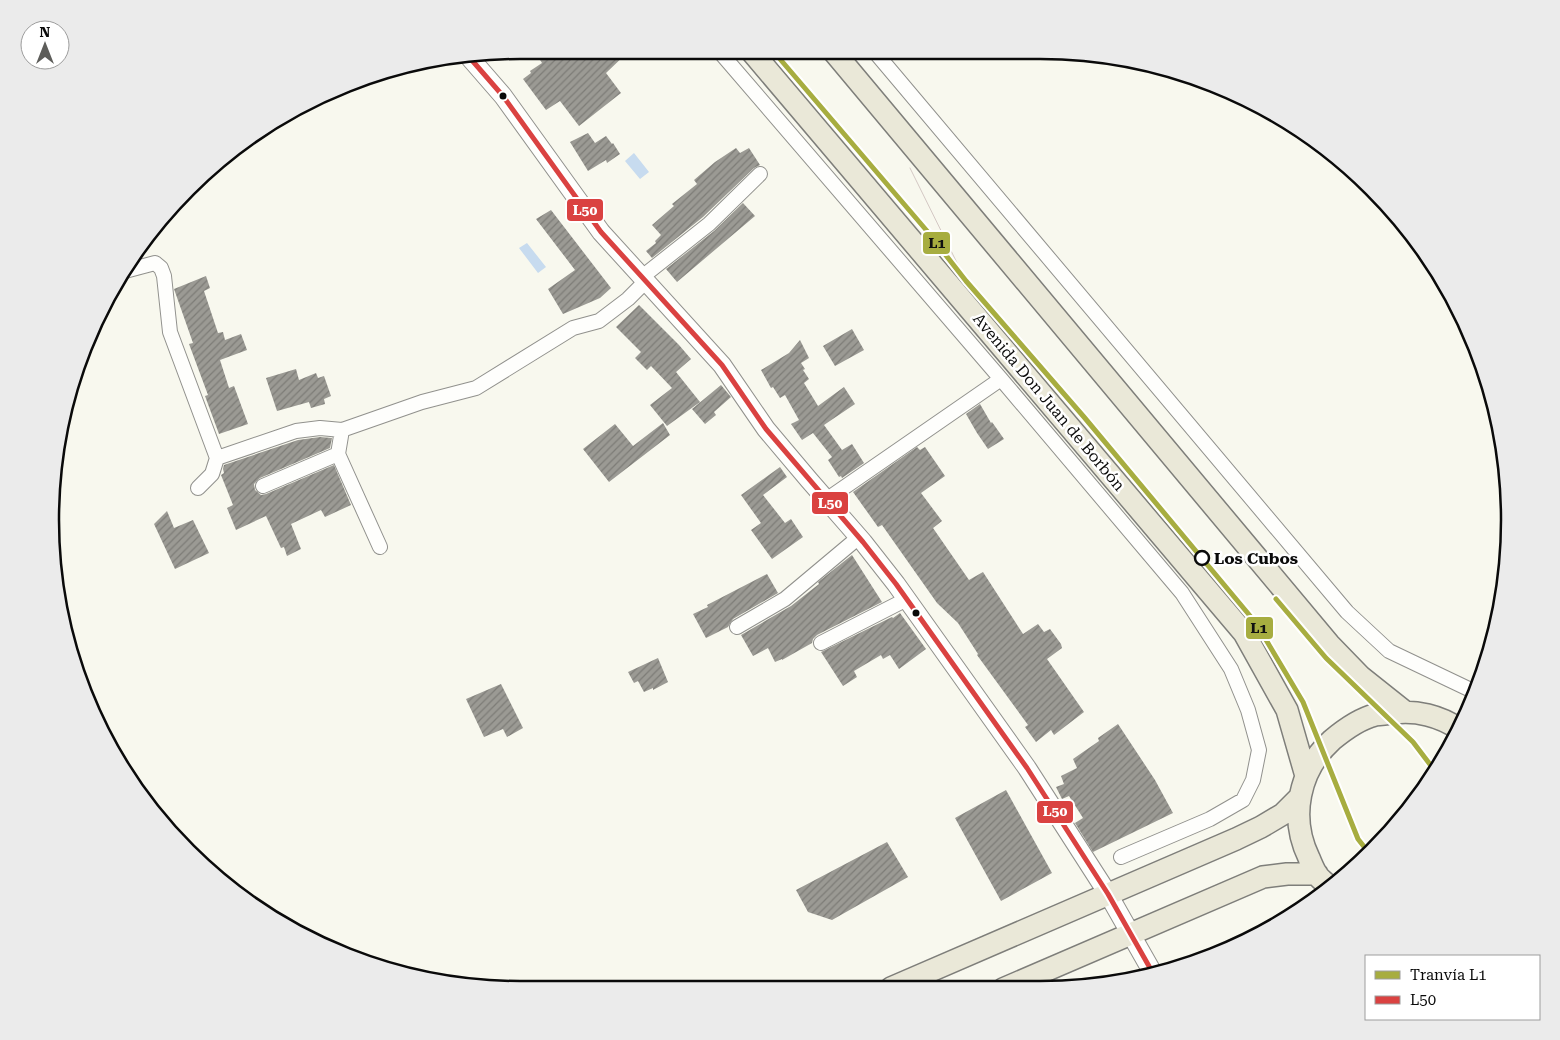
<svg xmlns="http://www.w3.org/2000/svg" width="1560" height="1040" font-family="'Roboto Serif',serif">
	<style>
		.water { fill: #c7dbef }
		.building { fill: url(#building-hatch) }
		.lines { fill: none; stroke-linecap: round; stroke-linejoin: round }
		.minor-casing { stroke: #91918d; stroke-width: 16 }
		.tertiary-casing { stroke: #91918d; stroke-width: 20 }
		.primary-casing { stroke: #7e7e7a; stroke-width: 24 }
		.minor { stroke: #fefefc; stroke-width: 14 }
		.tertiary { stroke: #fefefc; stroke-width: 18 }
		.primary { stroke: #eae8d8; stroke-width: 21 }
		.tram { stroke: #d4c8c4; stroke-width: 1 }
		.bus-1-casing { stroke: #fff; stroke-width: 9 }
		.bus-1 { stroke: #da4241; stroke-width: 5 }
		.tram-1-casing { stroke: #fff; stroke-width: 9 }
		.tram-1 { stroke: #a7ad40; stroke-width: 5 }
		.bus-dot { fill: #0a0a0a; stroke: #fff; stroke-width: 2 }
		.stop-dot { fill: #fff; stroke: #0a0a0a; stroke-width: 2.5 }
		.labels { text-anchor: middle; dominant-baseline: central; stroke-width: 5; stroke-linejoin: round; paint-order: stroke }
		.street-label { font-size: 16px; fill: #0a0a0a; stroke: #fff }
		.stop-label { font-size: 16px; font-weight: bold; fill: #0a0a0a; stroke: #fff; text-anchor: start }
		.rim { fill: none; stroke: #0a0a0a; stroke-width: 2.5 }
		.line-badge { stroke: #fff; stroke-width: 2 }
		.badge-label { font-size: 14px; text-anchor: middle; font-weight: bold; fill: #fff }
		.pale-badge-label { font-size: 14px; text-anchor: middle; font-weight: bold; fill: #111 }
	</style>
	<defs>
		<pattern id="building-hatch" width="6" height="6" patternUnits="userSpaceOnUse" patternTransform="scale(1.25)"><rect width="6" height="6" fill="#9b9a94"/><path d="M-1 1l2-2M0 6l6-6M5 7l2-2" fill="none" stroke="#7d7c77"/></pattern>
	</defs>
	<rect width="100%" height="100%" fill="#f8f8ee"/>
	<path class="water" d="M634,153L649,172L640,179L625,161Z
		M527,243L546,267L538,273L519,248Z"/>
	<path class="building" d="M544,50L629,51L606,73L621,93L579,126L560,101L546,110L523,79L531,73L530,71L542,63L537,55Z
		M588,133L595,143L606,136L612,144L613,143L620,154L607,163L606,160L588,171L570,142Z
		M736,148L740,153L749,148L760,165L754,168L703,217L652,258L646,251L656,243L655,241L661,235L652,225L674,206L672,204L697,184L694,180L715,162Z
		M743,203L755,216L677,282L666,269L714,231Z
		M551,210L611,288L600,298L563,314L548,289L575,270L536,219Z
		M206,276L210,288L204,291L218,333L223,332L225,340L241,334L247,350L220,360L229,388L234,386L248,424L219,434L205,396L208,395L189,344L193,343L174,289Z
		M639,305L679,345L691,359L676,372L700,402L667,426L650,405L672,388L651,366L647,370L635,358L641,352L616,327Z
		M852,329L864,350L835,366L823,346Z
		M800,340L809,358L801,363L805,369L803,370L809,379L804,383L818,406L844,387L855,404L824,425L842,450L852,444L864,463L842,478L841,476L839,477L828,460L832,457L813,433L802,440L791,424L799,420L785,395L780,398L773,387L771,388L761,370L789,353Z
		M296,369L299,380L316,373L318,378L324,376L331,396L324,399L325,404L311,408L309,402L277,411L266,378Z
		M721,385L731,397L714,412L716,415L705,424L692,409Z
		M980,404L991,423L992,422L1004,439L988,449L977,433L966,414Z
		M663,423L670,435L609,482L583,449L615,424L633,446Z
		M320,437L332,438L330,448L260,478L254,484L255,490L261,495L266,494L334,465L351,505L325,517L321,510L291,524L301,549L287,556L284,547L281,548L266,516L236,530L227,508L233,505L221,475L224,473L223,469L224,465L298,440Z
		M917,447L920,450L925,447L945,476L921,493L942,521L933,528L969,580L983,572L1023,634L1038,624L1044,632L1050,629L1061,644L1062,648L1047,659L1084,712L1054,735L1051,730L1036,742L1025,727L1028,725L977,655L978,654L958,623L937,603L882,525L878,527L853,492Z
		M780,467L787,477L763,495L785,523L791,519L803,537L772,559L751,530L761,523L741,495Z
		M167,511L174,528L193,520L209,553L175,569L154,524Z
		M852,555L882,602L817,635L813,639L812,643L782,660V659L775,662L768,648L753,656L741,635L791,606L819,584L818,582Z
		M767,574L778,593L733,619L728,627L706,638L693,614L708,607L707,605Z
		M900,613L926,649L899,669L890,655L883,659L881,655L854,671L857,677L843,686L821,652L892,617L893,618Z
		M658,658L668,682L653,690V688L644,692L638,681L634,683L628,672Z
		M501,684L523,728L507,737L503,729L484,737L466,699Z
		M1118,724L1155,780L1173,813L1093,852L1075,823L1083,818L1069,796L1062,799L1056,787L1064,784L1061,776L1077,768L1073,759L1099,741L1098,738Z
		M1006,790L1052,873L1001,901L955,818Z
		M887,842L908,877L832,920L808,912L796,890Z"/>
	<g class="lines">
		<g class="minor-casing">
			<path id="minor" d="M719,51L1001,379L1182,593L1231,669L1248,710L1259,750L1253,780L1243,800L1210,819L1121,857
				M875,52L1347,612L1389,651L1475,692
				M125,271L155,263L161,268L164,276L170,332L217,458L212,474L198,488
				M642,277L709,224L760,174
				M342,430L338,454L380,547
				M217,458L296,431L320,428L342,430L422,402L476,388L573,328L599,321L628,299L646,281
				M263,486L338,454
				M826,500L1001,379
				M737,627L785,599L859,537
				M821,643L907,599"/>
		</g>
		<g class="tertiary-casing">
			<path id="tertiary" d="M470,58L503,96L601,232L722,365L766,429L809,480L863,542L896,584L1027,768L1108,894L1154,975"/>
		</g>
		<g class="primary-casing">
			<path id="primary" d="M752,52L1244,633L1287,710L1306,776
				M834,52L1329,644L1361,677L1405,712
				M1331,888C1327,884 1321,880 1317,875C1314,870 1311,863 1309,858C1289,817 1299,770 1332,740C1344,730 1359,719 1375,715C1381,714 1388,714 1394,713C1416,710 1440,716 1459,729
				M891,988L1236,839L1261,827L1283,814L1299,798
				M1003,989L1263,877L1287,874H1317"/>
		</g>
		<use href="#minor" class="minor"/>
		<use href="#tertiary" class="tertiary"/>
		<use href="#primary" class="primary"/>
		<path class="tram" d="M910,168L966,281"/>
		<g class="bus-1-casing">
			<path id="bus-1" d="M470,58L503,96L601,232L722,365L766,429L863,542L896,584L1027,768L1108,894L1154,975"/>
		</g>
		<use href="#bus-1" class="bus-1"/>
		<g class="tram-1-casing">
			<path id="tram-1" d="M774,52L927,231L966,281L1084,417L1256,623L1303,702L1358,839L1369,853
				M1276,599L1326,658L1413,742L1435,771"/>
		</g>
		<use href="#tram-1" class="tram-1"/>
	</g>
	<g class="bus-dot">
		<circle cx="503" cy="96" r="4.5"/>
		<circle cx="916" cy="613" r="4.5"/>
	</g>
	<circle class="stop-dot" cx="1202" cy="558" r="7"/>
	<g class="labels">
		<g class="street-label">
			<text transform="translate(1049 402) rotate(50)">Avenida Don Juan de Borbón</text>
		</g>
		<g class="stop-label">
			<text x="1214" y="558">Los Cubos</text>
		</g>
	</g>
	<path d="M0 0H1560V1040H0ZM520 59H1040A461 461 0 0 1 1501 520V520A461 461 0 0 1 1040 981H520A461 461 0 0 1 59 520V520A461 461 0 0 1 520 59Z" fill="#ebebeb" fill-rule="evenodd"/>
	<path class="rim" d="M520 59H1040A461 461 0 0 1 1501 520V520A461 461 0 0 1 1040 981H520A461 461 0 0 1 59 520V520A461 461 0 0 1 520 59Z"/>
	<g class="line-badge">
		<rect x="566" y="198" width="38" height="24" rx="5" fill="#da4241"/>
		<rect x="922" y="231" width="29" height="24" rx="5" fill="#a7ad40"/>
		<rect x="811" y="491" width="38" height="24" rx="5" fill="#da4241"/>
		<rect x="1245" y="616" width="29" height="24" rx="5" fill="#a7ad40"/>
		<rect x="1036" y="800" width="38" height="24" rx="5" fill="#da4241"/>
	</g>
	<g class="badge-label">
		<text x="585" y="215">L50</text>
		<text x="830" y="508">L50</text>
		<text x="1055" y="816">L50</text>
	</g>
	<g class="pale-badge-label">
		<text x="937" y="248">L1</text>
		<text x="1259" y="633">L1</text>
	</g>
	<rect x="1365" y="955" width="175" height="65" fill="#ffffff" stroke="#9d9d9d"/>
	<rect x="1375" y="971" width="25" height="8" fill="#a7ad40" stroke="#9d9d9d"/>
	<text x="1410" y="980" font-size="15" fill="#0a0a0a">Tranvía L1</text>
	<rect x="1375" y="996" width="25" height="8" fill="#da4241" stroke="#9d9d9d"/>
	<text x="1410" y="1005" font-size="15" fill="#0a0a0a">L50</text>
	<g transform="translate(45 45)"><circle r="24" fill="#ffffff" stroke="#9d9d9d"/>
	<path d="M0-4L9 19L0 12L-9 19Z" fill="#5d5d5a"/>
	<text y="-8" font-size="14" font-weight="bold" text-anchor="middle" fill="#0a0a0a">N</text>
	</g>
</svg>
